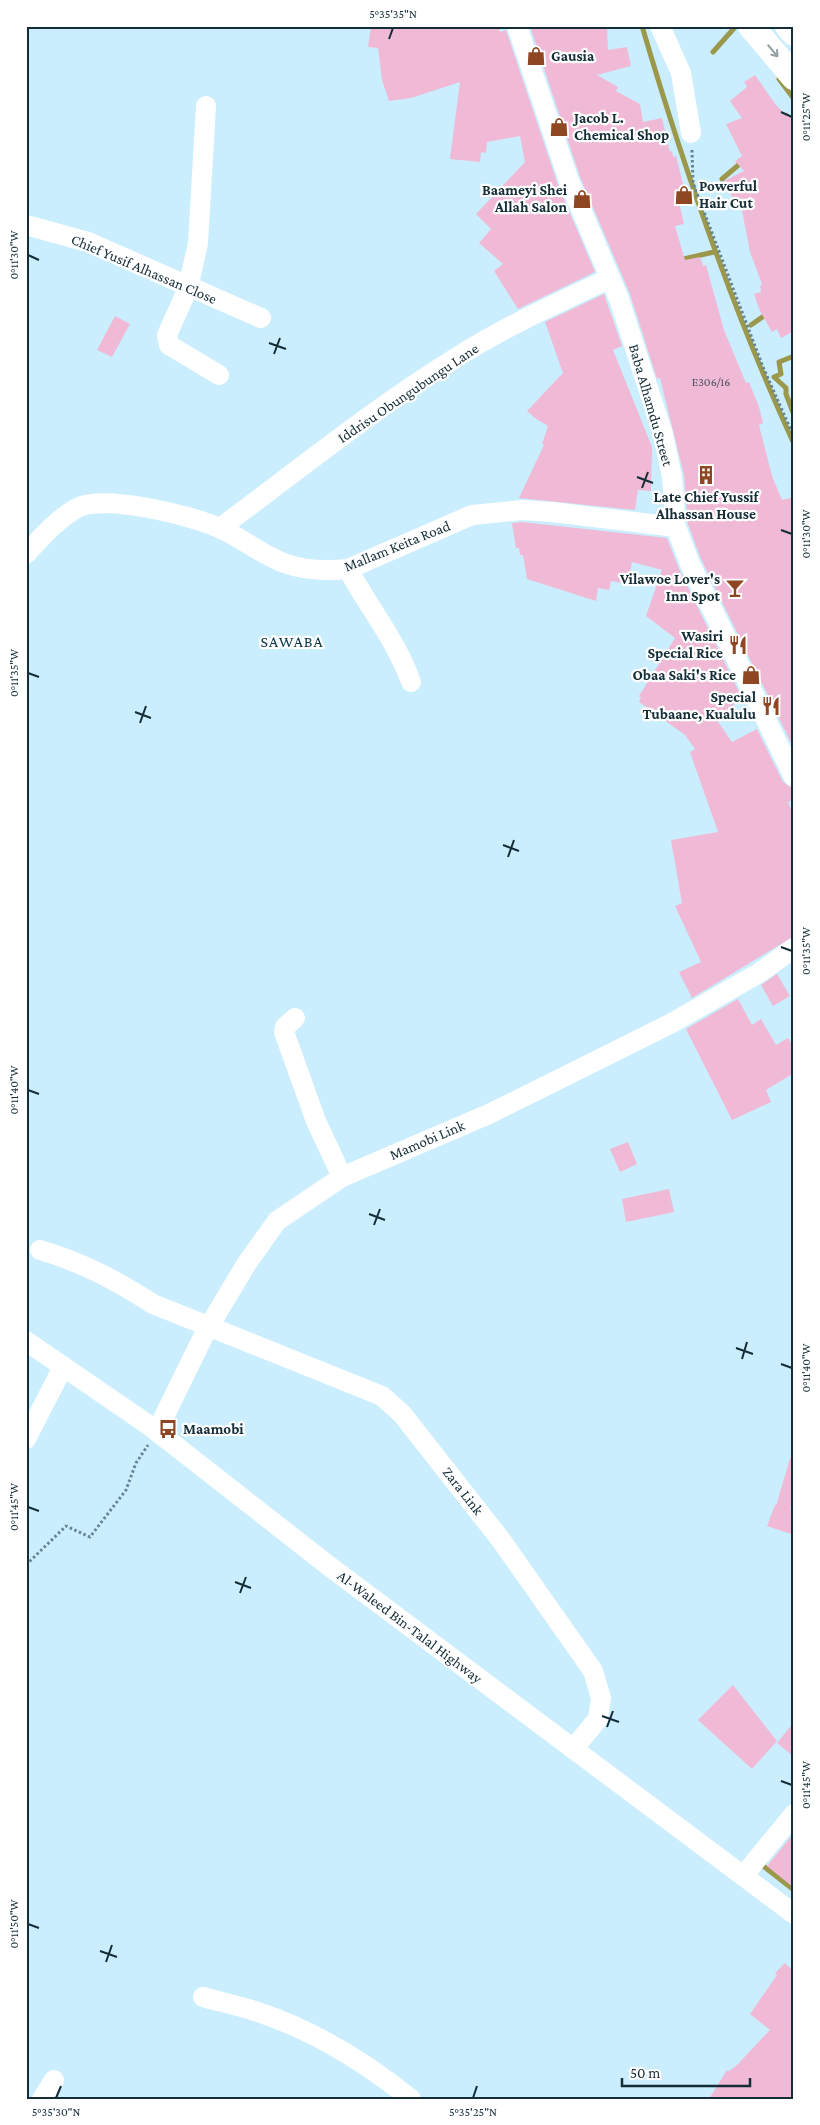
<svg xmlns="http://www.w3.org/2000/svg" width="820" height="2125" font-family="'Crimson Pro',serif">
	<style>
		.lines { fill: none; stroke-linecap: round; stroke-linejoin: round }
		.stream { stroke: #9b974b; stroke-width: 5 }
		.building { fill: #f0bad6 }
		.path { stroke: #678591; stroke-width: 3; stroke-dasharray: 2.5 2.5; stroke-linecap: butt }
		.minor { stroke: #fff; stroke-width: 20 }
		.major { stroke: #fff; stroke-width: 26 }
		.oneway { stroke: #95a0a5 }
		.ticks { fill: none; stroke: #142d37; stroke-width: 2 }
		.labels { text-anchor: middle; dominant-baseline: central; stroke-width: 4.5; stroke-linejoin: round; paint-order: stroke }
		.number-label { font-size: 12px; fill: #4b505f }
		.poi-label { font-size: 15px; font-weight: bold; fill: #142d37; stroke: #fff; text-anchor: end }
		.street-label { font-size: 15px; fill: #142d37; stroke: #fff }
		.neighbourhood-label { font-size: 16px; letter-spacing: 1px; fill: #083949; stroke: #fff }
		.neatline { fill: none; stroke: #142d37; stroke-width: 2 }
		.ticks-label { font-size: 12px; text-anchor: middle; fill: #142d37 }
	</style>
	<rect width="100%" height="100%" fill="#caeefd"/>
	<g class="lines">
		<path class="stream" d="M642,26C684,169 732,309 794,444
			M713,52L736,26
			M779,79L794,99
			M722,179L742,162
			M679,260L714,252
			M751,325L768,313
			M794,356L779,362L781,374L774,377L786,388V394L794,415
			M765,1861L762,1865L794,1890"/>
	</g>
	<path class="building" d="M371,26H499L500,32L506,30L558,185L595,272L518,309L494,271L503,264L479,243L491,229L476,214L525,162L520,136L487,142L486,153L481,152L480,162L450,159L460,82L411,98L389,101L382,80L378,48L368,47Z
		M530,26H607L608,50L627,47L631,66L597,75L618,87L616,91L640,104L643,122L662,118L670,152L672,151L673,157L676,156L687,200L679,202L684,224L675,226L685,260L700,257L703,266L706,265L724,330L746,383L749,382L759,407L763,423L759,425L772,476L782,500L794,497V749L701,559L688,524L684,475L660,378L657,379L630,294L580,177Z
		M755,75L776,105L785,114L787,112L794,123V331L781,338L777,329L772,332L760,311L754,294L761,292L760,286L762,284L750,252L740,200L735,202L724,181L744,171L735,161L742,156L726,124L742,118L730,101L747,87L744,82Z
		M604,294L622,346L613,350L652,447L651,491L638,490L635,510L519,498L544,445L542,444L548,426L535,418L527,411L563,373L545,322Z
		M115,316L130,324L112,357L97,350Z
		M522,522L667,538L679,569L744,702L739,704L737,702L716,719L732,742L757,729L783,782L794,789V799L788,802L794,817V936L692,998L679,972L701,962L675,906L682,903L671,840L718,832L690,752L695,749L685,735L639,702L641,697L639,696L675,638L646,616L662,570L632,562L628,584L611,581L609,590L598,588L596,601L527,579L523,555H520L519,548H516L512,523Z
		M777,974L790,996L773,1006L761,985Z
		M738,999L752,1025L761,1019L776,1045L788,1038L794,1048V1073L766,1090L771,1102L732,1120L686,1029Z
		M628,1142L637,1164L620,1172L610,1149Z
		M669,1189L674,1212L626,1222L622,1199Z
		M790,1458L794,1459V1495L790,1510L794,1512V1535L767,1526L775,1505L776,1506Z
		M733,1685L777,1741L752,1769L698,1720Z
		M794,1722V1757L777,1743Z
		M794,1833V1888L767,1866Z
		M785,1963L794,1972V2099H709L727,2070L729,2071L736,2066L770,2030L750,2014L777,1975L775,1973Z"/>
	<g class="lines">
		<path class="path" d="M692,150L693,183L763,367L794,437
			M26,1565L66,1526L90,1537L126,1490L136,1463L148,1445"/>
		<path class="minor" d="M517,26L569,181L619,299L663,434L672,477L676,527L690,564L794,777
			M660,26L681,73L691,133
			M206,106L198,243L188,288L167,335L169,345L219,375
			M26,225L88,242L261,318
			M220,528C297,471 372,410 454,359C502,328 557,303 609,279
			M26,554C42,537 56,520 77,508C103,494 190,515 217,527C241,537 260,554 284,563C303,570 328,571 348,569L472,515L522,510L552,512L676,527
			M348,569C369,608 396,640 411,682
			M295,1018L285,1027L284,1032L316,1121L342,1177
			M40,1250C82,1262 117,1281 153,1304L382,1396L402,1414L501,1540L593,1671L601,1698L598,1719L573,1749
			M26,1341L150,1426L329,1566L794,1914
			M157,1431L205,1333L247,1263L277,1221L342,1177L489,1114L672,1023L759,973L794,948
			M26,1439L63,1367
			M744,1875L794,1814
			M203,1997C221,2002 240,2006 258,2012C315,2031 365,2062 411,2099
			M42,2099L54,2080"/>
		<path class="major" d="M751,26L794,77
			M788,26L794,33"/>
	</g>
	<defs><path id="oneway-shaft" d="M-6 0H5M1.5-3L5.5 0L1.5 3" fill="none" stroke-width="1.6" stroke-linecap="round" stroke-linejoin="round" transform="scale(1.25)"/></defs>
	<use class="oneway" href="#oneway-shaft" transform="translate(773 51) rotate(50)"/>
	<path class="ticks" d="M389,39L393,28M781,112L792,117M28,255L39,260M269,343L286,349M274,354L280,338M637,477L653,483M642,488L648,472M781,530L792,534M28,673L39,677M135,712L151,718M140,723L146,706M503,845L519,851M508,857L514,840M781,947L792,951M28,1090L39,1094M369,1214L385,1220M374,1225L380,1209M736,1348L753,1354M742,1359L747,1342M781,1364L792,1368M28,1507L39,1511M235,1582L251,1588M240,1593L246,1577M602,1716L619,1722M607,1727L613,1711M781,1781L792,1785M28,1924L39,1928M100,1951L117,1957M106,1962L112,1945M56,2098L61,2086M473,2098L477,2086"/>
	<defs>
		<g id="shop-bare" transform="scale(1.5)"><path d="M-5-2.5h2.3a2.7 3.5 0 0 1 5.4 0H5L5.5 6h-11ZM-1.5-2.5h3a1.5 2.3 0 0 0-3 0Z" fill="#8e4722" stroke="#fff" stroke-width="2.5" paint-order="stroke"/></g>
		<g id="building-bare" transform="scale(1.5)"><path d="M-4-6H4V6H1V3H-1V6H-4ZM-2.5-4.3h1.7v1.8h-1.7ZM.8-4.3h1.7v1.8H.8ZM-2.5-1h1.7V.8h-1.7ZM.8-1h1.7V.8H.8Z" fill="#8e4722" stroke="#fff" stroke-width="2.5" paint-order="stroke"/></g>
		<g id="bar-bare" transform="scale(1.5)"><path d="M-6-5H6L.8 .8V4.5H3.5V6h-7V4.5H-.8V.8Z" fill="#8e4722" stroke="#fff" stroke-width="2.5" paint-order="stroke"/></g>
		<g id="restaurant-bare" transform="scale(1.5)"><path d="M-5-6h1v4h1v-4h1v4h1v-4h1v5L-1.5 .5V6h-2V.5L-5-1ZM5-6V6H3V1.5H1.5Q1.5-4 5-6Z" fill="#8e4722" stroke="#fff" stroke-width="2.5" paint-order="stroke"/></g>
		<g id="bus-bare" transform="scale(1.5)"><path d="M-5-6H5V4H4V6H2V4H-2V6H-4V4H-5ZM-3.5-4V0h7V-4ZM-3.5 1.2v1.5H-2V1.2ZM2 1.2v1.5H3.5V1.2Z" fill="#8e4722" stroke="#fff" stroke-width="2.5" paint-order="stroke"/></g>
	</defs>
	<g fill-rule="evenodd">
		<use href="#shop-bare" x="536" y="56"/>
		<use href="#shop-bare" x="559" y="127"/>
		<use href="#shop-bare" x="684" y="195"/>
		<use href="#shop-bare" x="582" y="199"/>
		<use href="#building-bare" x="706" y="475"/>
		<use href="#bar-bare" x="735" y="588"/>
		<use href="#restaurant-bare" x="738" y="645"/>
		<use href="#shop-bare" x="751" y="675"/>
		<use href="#restaurant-bare" x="771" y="706"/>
		<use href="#bus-bare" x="168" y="1429"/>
	</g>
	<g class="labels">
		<g class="number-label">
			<text x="711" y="382">E306/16</text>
		</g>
		<g class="poi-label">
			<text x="551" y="56" text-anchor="start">Gausia</text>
			<text x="574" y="118" text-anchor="start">Jacob L.<tspan x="574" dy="17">Chemical Shop</tspan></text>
			<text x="699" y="186" text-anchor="start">Powerful<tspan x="699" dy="17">Hair Cut</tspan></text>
			<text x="567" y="190">Baameyi Shei<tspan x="567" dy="17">Allah Salon</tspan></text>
			<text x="706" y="497" text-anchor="middle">Late Chief Yussif<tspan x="706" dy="17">Alhassan House</tspan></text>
			<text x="720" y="579">Vilawoe Lover's<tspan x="720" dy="17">Inn Spot</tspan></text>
			<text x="723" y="636">Wasiri<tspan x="723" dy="17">Special Rice</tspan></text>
			<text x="736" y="675">Obaa Saki's Rice</text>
			<text x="756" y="697">Special<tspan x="756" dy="17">Tubaane, Kualulu</tspan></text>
			<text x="183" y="1429" text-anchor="start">Maamobi</text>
		</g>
		<g class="street-label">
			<text transform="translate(144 269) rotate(23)">Chief Yusif Alhassan Close</text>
			<text transform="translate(408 393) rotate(-34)">Iddrisu Obungubungu Lane</text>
			<text transform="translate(651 405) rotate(74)">Baba Alhamdu Street</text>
			<text transform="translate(397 546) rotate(-22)">Mallam Keita Road</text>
			<text transform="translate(427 1140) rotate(-23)">Mamobi Link</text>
			<text transform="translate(463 1491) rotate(52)">Zara Link</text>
			<text transform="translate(410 1627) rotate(37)">Al-Waleed Bin-Talal Highway</text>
		</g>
		<g class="neighbourhood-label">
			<text x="292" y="641">SAWABA</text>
		</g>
	</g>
	<rect width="820" height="2125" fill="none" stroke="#ffffff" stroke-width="55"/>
	<path d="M622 2078v8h128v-8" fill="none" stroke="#142d37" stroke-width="2.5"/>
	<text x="630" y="2078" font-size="15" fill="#142d37" stroke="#ffffff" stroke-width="4" paint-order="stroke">50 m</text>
	<rect x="28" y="28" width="764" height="2070" class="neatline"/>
	<g class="ticks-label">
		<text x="393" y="18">5°35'35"N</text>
		<text transform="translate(806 117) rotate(-90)" y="4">0°11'25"W</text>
		<text transform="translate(14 255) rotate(-90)" y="4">0°11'30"W</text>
		<text transform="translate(806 534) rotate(-90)" y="4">0°11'30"W</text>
		<text transform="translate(14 673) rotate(-90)" y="4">0°11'35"W</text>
		<text transform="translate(806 951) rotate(-90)" y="4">0°11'35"W</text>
		<text transform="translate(14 1090) rotate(-90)" y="4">0°11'40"W</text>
		<text transform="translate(806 1368) rotate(-90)" y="4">0°11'40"W</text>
		<text transform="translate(14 1507) rotate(-90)" y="4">0°11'45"W</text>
		<text transform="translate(806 1785) rotate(-90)" y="4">0°11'45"W</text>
		<text transform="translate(14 1924) rotate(-90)" y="4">0°11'50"W</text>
		<text x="56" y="2116">5°35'30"N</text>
		<text x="473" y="2116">5°35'25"N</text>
	</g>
</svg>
